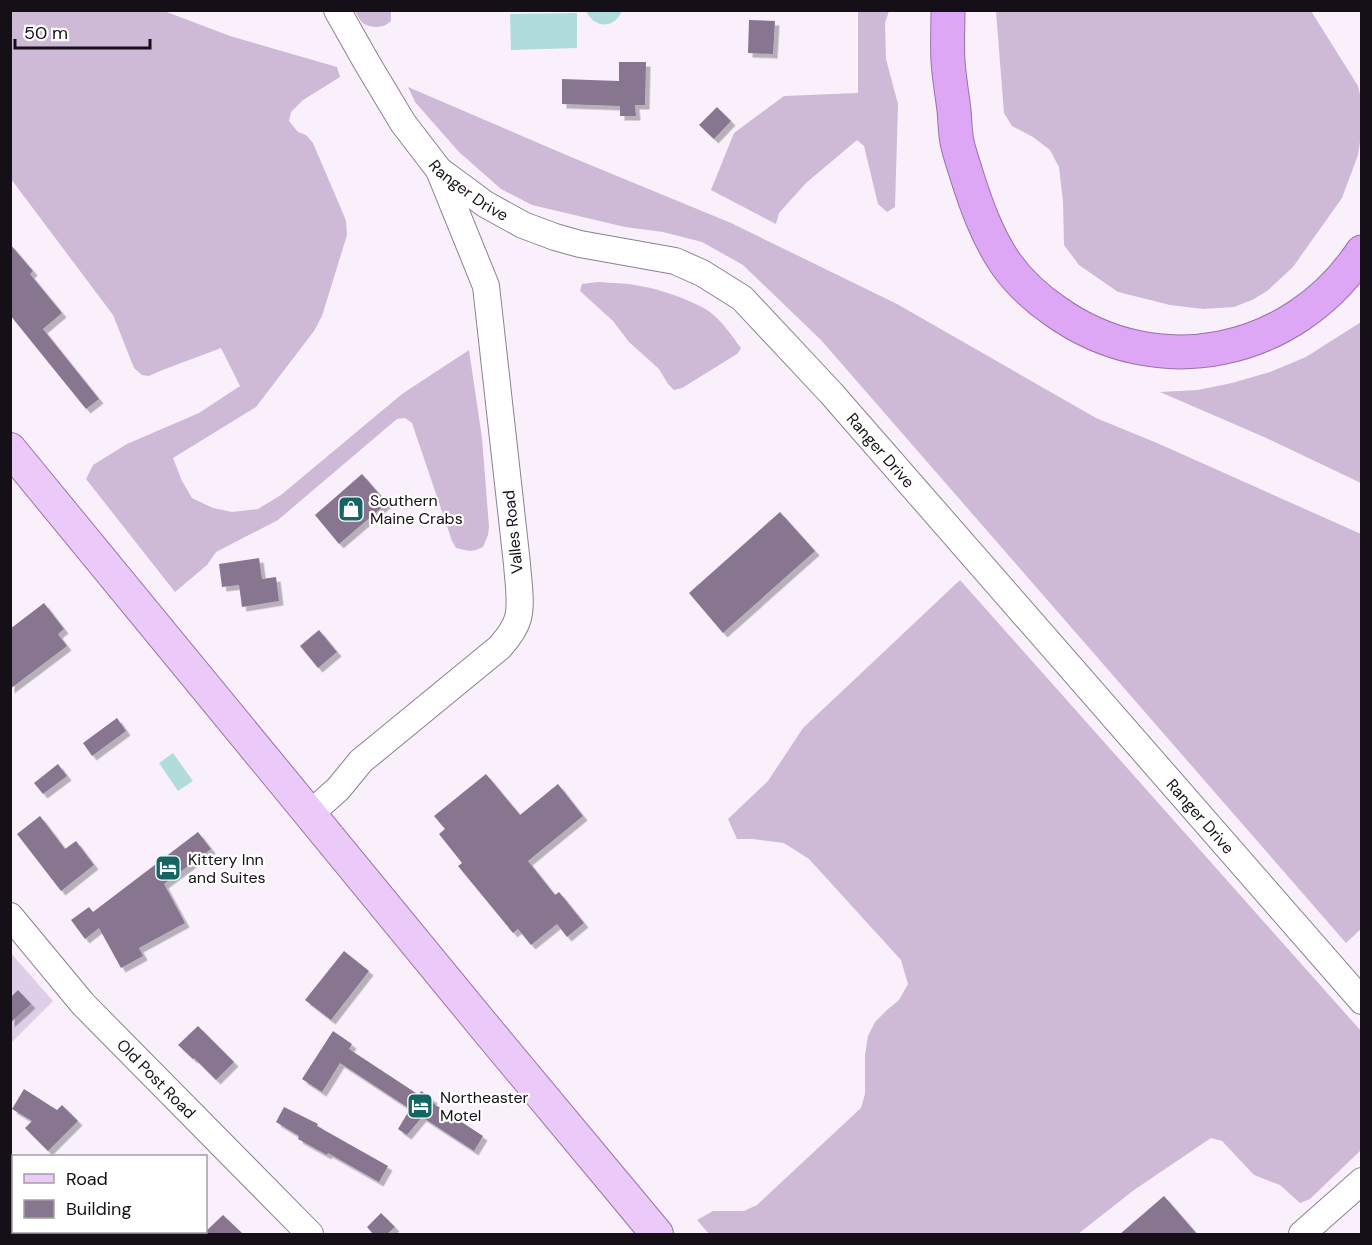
<svg xmlns="http://www.w3.org/2000/svg" width="1372" height="1245" font-family="'DM Sans',sans-serif">
	<style>
		.green { fill: #dfcee7 }
		.forest { fill: #ceb9d6 }
		.water { fill: #b0dddc }
		.building { fill: #887590; filter: url(#shadow) }
		.lines { fill: none; stroke-linecap: round; stroke-linejoin: round }
		.minor-casing { stroke: #8c7f92; stroke-width: 28 }
		.major-casing { stroke: #9872a7; stroke-width: 34 }
		.highway-casing { stroke: #9872a7; stroke-width: 35 }
		.minor { stroke: #fff; stroke-width: 26 }
		.major { stroke: #ebcaf9; stroke-width: 32 }
		.highway { stroke: #dea7f5; stroke-width: 33 }
		.labels { text-anchor: middle; dominant-baseline: central; stroke-width: 4.5; stroke-linejoin: round; paint-order: stroke }
		.street-label { font-size: 16px; fill: #151017; stroke: #fff }
		.poi-label { font-size: 16px; fill: #151017; stroke: #fff; text-anchor: start }
	</style>
	<defs>
		<filter id="shadow"><feDropShadow dx="4.5" dy="4.5" stdDeviation="0" flood-color="#0004"/></filter>
	</defs>
	<rect width="100%" height="100%" fill="#f9f0fc"/>
	<path class="green" d="M10,952L53,1001L11,1043H10Z"/>
	<path class="forest" d="M11,10L164,11L230,36L337,67L340,77L303,100L291,112L289,121L298,132L306,135L313,143L342,211L346,221L347,235L322,316L314,331L256,407L173,458L182,481L192,498L213,508L232,512L258,509L281,495L402,394L469,350L482,438L489,527L488,535L483,547L476,550L469,551L456,548L452,541L412,423L405,418L397,419L378,435L278,520L216,552L207,565L175,592L86,479L93,465L127,444L199,413L240,386L221,348L160,371L149,376L142,375L134,368L113,315L11,179Z
		M355,11H391V21C384,29 367,29 360,20C358,17 357,14 355,11Z
		M858,11H889L885,23L886,59L898,104L895,207L887,212L878,204L864,146L857,140L806,183L779,213L776,224L711,190L734,133L784,96L858,93Z
		M996,11H1311L1358,86L1361,99V135L1358,155L1342,198L1293,267L1267,291L1252,300L1234,307L1203,309L1170,305L1118,292L1079,265L1064,245L1063,202L1059,167L1050,150L1033,137L1012,126L1004,113Z
		M408,87L571,157L731,223L897,304L1096,418L1157,443L1361,534V929L1346,943L821,340L743,265L702,242L663,232L625,227L532,205L501,189L459,152L415,102Z
		M598,282C612,283 627,283 640,286C660,289 694,301 710,312C722,321 732,336 741,348L737,354L682,388L674,390L668,384L659,369L629,342L613,321L580,291L582,284Z
		M1361,322V483L1264,437L1160,392L1198,390L1232,383L1270,372L1306,357Z
		M960,580L1361,1031V1150L1310,1199L1300,1203L1280,1185L1254,1175L1222,1141L1211,1138L1134,1190L1078,1234H709L697,1220L713,1211H744L757,1205L861,1108L865,1094V1055L868,1036L875,1022L888,1009L899,1000L908,984L901,960L809,859L784,843L753,839H737L728,819L768,781L803,728Z"/>
	<path class="water" d="M586,11H622C614,29 595,29 586,11Z
		M577,13V48L511,50L510,14Z
		M173,753L193,781L178,791L159,763Z"/>
	<path class="building" d="M749,20L775,21L773,54L748,53Z
		M619,62H646L645,105H635L636,116H620V106L562,104V79L619,81Z
		M717,107L731,121L714,139L699,125Z
		M10,244L33,271L30,274L62,313L43,329L99,399L86,409L10,315Z
		M362,474L387,503L339,544L315,515Z
		M780,512L815,551L723,633L689,593Z
		M259,558L262,579L276,577L279,601L242,607L239,585L222,587L219,564Z
		M44,603L64,629L58,634L67,646L10,689V629Z
		M319,630L337,652L318,668L300,646Z
		M117,718L126,731L92,756L83,743Z
		M58,764L67,776L43,794L34,783Z
		M486,774L520,815L558,784L583,816L528,861L555,895L559,892L584,923L567,937L557,924L531,945L518,929L513,933L458,866L462,863L439,834L445,829L434,816Z
		M40,816L65,849L76,841L94,865L61,891L17,834Z
		M198,832L211,849L164,884L185,923L139,948L143,956L121,968L99,928L85,939L71,920L89,907L93,912Z
		M344,951L369,971L331,1020L305,1000Z
		M18,990L31,1004L10,1023V998Z
		M198,1026L234,1062L216,1080L194,1058L193,1059L178,1045Z
		M333,1031L352,1044L349,1049L419,1095L421,1091L433,1099L431,1102L483,1136L474,1151L422,1117L407,1135L398,1129L410,1109L340,1063L322,1092L302,1079Z
		M24,1089L57,1110L62,1105L78,1121L48,1151L25,1128L32,1121L12,1109Z
		M284,1107L318,1124L317,1126L388,1166L379,1182L328,1153L327,1155L298,1139L299,1136L276,1122Z
		M1164,1196L1197,1234H1120Z
		M381,1213L395,1227L387,1234H373L367,1227Z
		M223,1215L243,1234H203Z"/>
	<g class="lines">
		<g class="minor-casing">
			<g id="minor">
				<path id="s1" d="M337,10L367,63L403,123L439,170L485,204L523,225L555,237L580,244L675,261L702,273L742,298L831,393L1362,1001"/>
				<path d="M310,814L338,789L361,761L500,647C507,639 515,629 518,618C522,602 518,580 517,564L486,286L439,170"/>
				<path id="s2" d="M10,916L83,1004L310,1234"/>
				<path d="M1302,1234L1362,1181"/>
			</g>
		</g>
		<g class="major-casing">
			<path id="major" d="M10,449L488,1031L657,1234"/>
		</g>
		<g class="highway-casing">
			<path id="highway" d="M948,10C948,27 947,44 948,61C949,77 952,94 954,110C955,121 955,132 957,142C959,152 963,163 966,173C976,205 987,236 1006,264C1019,282 1036,298 1055,311C1157,384 1293,356 1362,252"/>
		</g>
		<use href="#minor" class="minor"/>
		<use href="#major" class="major"/>
		<use href="#highway" class="highway"/>
	</g>
	<defs>
		<g id="shop-square" transform="scale(1.35)"><rect x="-9" y="-9" width="18" height="18" rx="4" fill="#156565" stroke="#fff"/><path d="M-5-2.5h2.3a2.7 3.5 0 0 1 5.4 0H5L5.5 6h-11ZM-1.5-2.5h3a1.5 2.3 0 0 0-3 0Z" fill="#fff"/></g>
		<g id="hotel-square" transform="scale(1.35)"><rect x="-9" y="-9" width="18" height="18" rx="4" fill="#156565" stroke="#fff"/><path d="M-6-4.5h1.5V1H6V5H4.5V3h-9V5H-6ZM-4 0a1.8 1.8 0 1 1 3.6 0ZM.5 0V-2.5h3Q6-2.5 6 0Z" fill="#fff"/></g>
	</defs>
	<g fill-rule="evenodd">
		<use href="#shop-square" x="351" y="509"/>
		<use href="#hotel-square" x="168" y="868"/>
		<use href="#hotel-square" x="420" y="1106"/>
	</g>
	<g class="labels">
		<g class="street-label">
			<text stroke="none"><textPath href="#s1" startOffset="226">Ranger Drive</textPath></text>
			<text stroke="none"><textPath href="#s1" startOffset="730">Ranger Drive</textPath></text>
			<text transform="translate(513 532) rotate(-96)">Valles Road</text>
			<text stroke="none"><textPath href="#s1" startOffset="1216">Ranger Drive</textPath></text>
			<text stroke="none"><textPath href="#s2" startOffset="219">Old Post Road</textPath></text>
		</g>
		<g class="poi-label">
			<text x="370" y="500">Southern<tspan x="370" dy="18">Maine Crabs</tspan></text>
			<text x="188" y="859">Kittery Inn<tspan x="188" dy="18">and Suites</tspan></text>
			<text x="440" y="1097">Northeaster<tspan x="440" dy="18">Motel</tspan></text>
		</g>
	</g>
	<rect width="1372" height="1245" fill="none" stroke="#151017" stroke-width="24"/>
	<rect x="12" y="1155" width="195" height="78" fill="#ffffff" stroke="#a19fa2" stroke-width="1.5"/>
	<rect x="24" y="1174" width="30" height="9" fill="#ebcaf9" stroke="#a19fa2" stroke-width="1.5"/>
	<text x="66" y="1185" font-size="18" fill="#151017">Road</text>
	<rect x="24" y="1200" width="30" height="18" fill="#887590" stroke="#a19fa2" stroke-width="1.5"/>
	<text x="66" y="1215" font-size="18" fill="#151017">Building</text>
	<path d="M15 39v9h135v-9" fill="none" stroke="#151017" stroke-width="3"/>
	<text x="24" y="39" font-size="18" fill="#151017" stroke="#ffffff" stroke-width="4.5" paint-order="stroke">50 m</text>
</svg>
